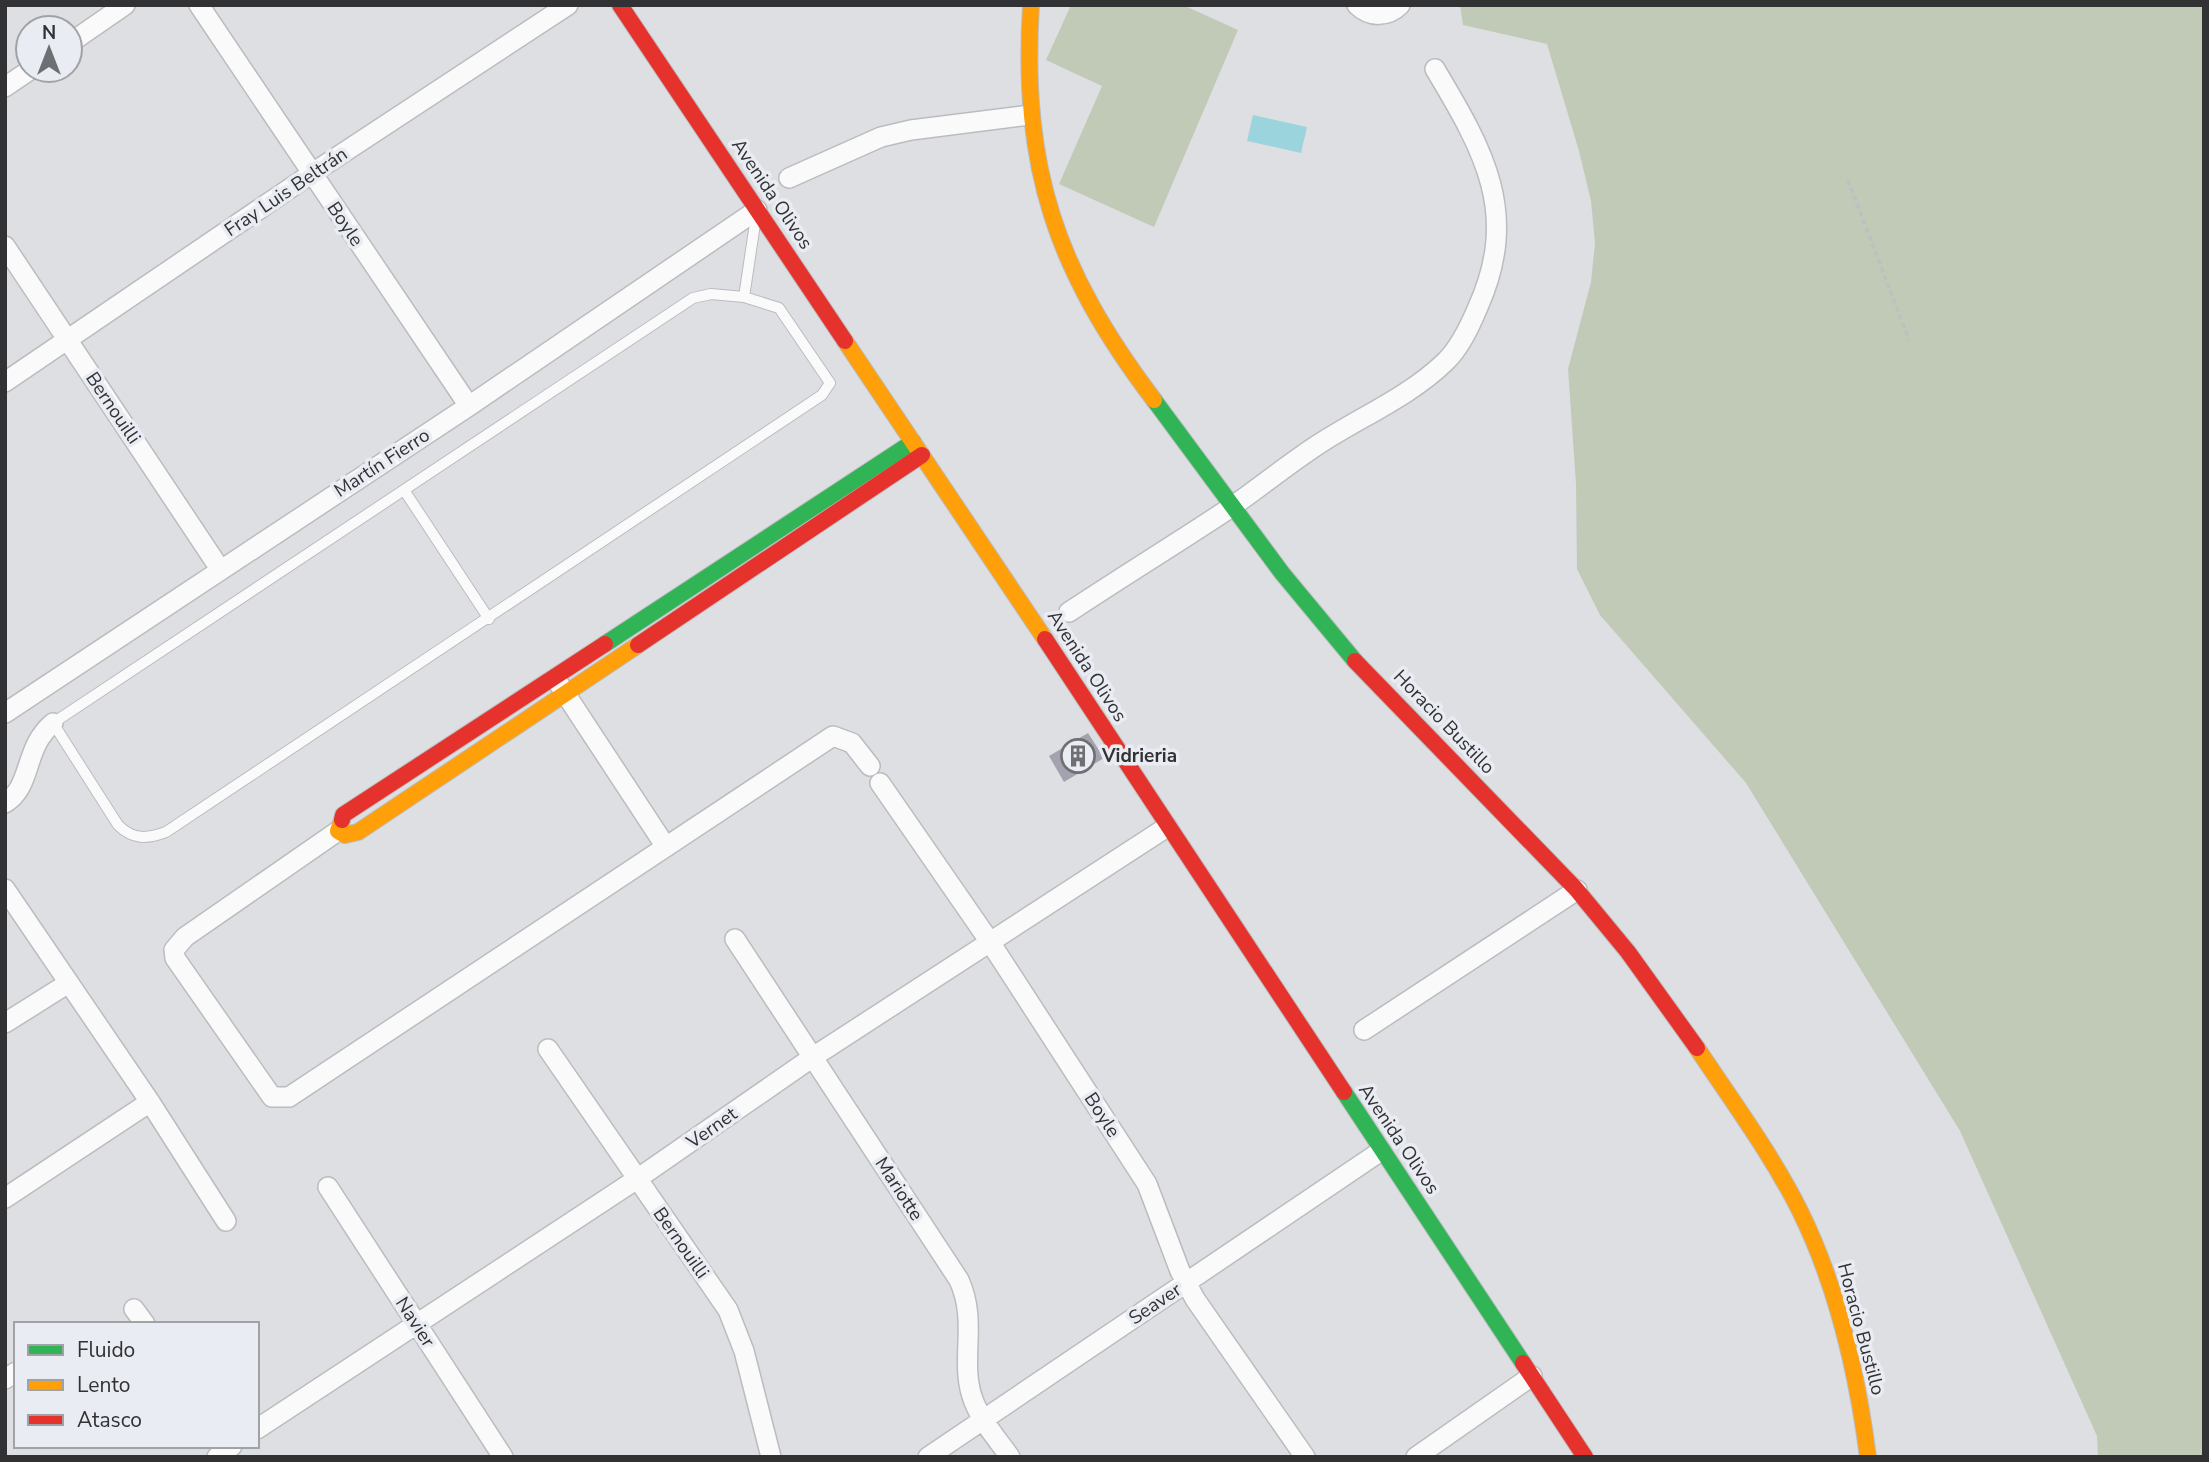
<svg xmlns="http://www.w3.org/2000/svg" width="2209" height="1462" font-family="'Nunito Sans',sans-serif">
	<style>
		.green { fill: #c1cab7 }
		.water { fill: #9cd4dd }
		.building { fill: #a3a2ae }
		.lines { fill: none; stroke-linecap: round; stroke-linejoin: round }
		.lane-casing { stroke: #bbbcbe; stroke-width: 12 }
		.street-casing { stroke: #bbbcbe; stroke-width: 22 }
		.fast-casing { stroke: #bbbcbe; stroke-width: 18 }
		.slow-casing { stroke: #bbbcbe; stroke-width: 18 }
		.jam-casing { stroke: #bbbcbe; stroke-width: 18 }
		.path { stroke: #bfbfc1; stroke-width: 3.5; stroke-dasharray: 5 3.5; stroke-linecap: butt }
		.lane { stroke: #fafafb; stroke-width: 10 }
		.street { stroke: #fafafb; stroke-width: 19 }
		.fast { stroke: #30b455; stroke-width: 16 }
		.slow { stroke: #ff9f0a; stroke-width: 16 }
		.jam { stroke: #e5322d; stroke-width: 16 }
		.labels { text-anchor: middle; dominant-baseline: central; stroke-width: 7; stroke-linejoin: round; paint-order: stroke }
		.street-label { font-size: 19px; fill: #323235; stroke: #e9ecf2 }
		.poi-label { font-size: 19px; font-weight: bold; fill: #323235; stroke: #e9ecf2; text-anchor: start }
	</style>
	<rect width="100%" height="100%" fill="#dedfe3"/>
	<path class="green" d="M1071,5H1183L1238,30L1154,227L1059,184L1102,86L1046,60Z
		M1460,5H2204V1457H2098L2097,1436L1960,1131L1746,783L1600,615L1577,569L1576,484L1568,369L1591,282L1595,243L1591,201L1579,151L1547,44L1463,25Z"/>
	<path class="water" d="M1253,115L1307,127L1301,153L1247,141Z"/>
	<path class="building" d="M1088,733L1104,758L1064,782L1049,756Z"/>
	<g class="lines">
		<g class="lane-casing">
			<path id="lane" d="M744,297L711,294L693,298L53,723L118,825C133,840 147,839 166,832L822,395L830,383L779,308L744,297L756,217
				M404,490L489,619"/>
		</g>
		<g class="street-casing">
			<path id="street" d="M199,5L469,406
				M1357,5C1370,18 1388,17 1400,5
				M70,43L125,5
				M5,87L30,70
				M789,178L881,137L911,130L1030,115
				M5,246L220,569
				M5,382L311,174L568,5
				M1069,612C1122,577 1177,543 1230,508C1259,488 1287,465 1316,446C1358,418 1409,397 1445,362C1460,348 1470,326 1478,307C1520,213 1484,151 1435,69
				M559,684L666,847
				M5,713L469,406L757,210
				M880,783L990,942L1147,1184L1180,1271L1195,1299L1305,1457
				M5,803C33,786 23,748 53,723
				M338,831L185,937L174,950L175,958L272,1097H289L833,736L852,743L870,766
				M5,889L150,1102L226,1221
				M735,939L959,1280C979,1324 958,1362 974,1402C982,1422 998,1440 1010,1457
				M5,1023L67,984
				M1364,1030L1577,890
				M548,1049L728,1310L744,1351L771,1457
				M328,1187L503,1457
				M5,1198L150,1102
				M134,1309L145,1324
				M5,1379L16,1372
				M257,1429L637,1179L813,1057L1167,827
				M217,1457L232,1446
				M928,1457L1381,1151
				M1416,1457L1532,1376"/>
		</g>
		<g class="fast-casing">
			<path id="fast" d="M1154,400L1282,573L1355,661
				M605,644L913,442
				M1344,1092L1523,1363"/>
		</g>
		<g class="slow-casing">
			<path id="slow" d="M1031,5C1021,169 1056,270 1154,400
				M845,341L1045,639
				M342,820L338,831L345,835L358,832L638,645
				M1697,1048C1732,1101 1771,1153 1800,1211C1838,1288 1857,1372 1868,1457"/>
		</g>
		<g class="jam-casing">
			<path id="jam" d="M620,5L845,341
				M1045,639L1344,1092
				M638,645L922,455
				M1355,661L1576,889L1628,952L1697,1048
				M342,820L343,815L605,644
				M1523,1363L1585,1457"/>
		</g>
		<path class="path" d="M1848,180L1909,340"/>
		<use href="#lane" class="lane"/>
		<use href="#street" class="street"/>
		<use href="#fast" class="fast"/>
		<use href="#slow" class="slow"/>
		<use href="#jam" class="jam"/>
	</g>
	<defs>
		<g id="building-ring" transform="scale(1.75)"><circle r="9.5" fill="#e9ecf2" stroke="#6e6f72" stroke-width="1.5"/><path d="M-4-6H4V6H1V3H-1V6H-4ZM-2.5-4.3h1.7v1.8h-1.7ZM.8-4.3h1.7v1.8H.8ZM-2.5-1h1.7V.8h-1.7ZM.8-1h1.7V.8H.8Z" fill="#6e6f72"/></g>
	</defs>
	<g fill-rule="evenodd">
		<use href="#building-ring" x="1078" y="756"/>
	</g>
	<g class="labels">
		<g class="street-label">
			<text transform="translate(286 192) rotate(-34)">Fray Luis Beltrán</text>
			<text transform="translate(772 194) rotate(56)">Avenida Olivos</text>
			<text transform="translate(345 224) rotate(56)">Boyle</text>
			<text transform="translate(113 408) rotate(56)">Bernouilli</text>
			<text transform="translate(382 463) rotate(-33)">Martín Fierro</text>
			<text transform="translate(1087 666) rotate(57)">Avenida Olivos</text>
			<text transform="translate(1444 722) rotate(46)">Horacio Bustillo</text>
			<text transform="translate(1102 1115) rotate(57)">Boyle</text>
			<text transform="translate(712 1128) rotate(-35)">Vernet</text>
			<text transform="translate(1399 1139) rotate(56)">Avenida Olivos</text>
			<text transform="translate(899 1189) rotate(57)">Mariotte</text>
			<text transform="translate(681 1243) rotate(55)">Bernouilli</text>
			<text transform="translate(1155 1304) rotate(-34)">Seaver</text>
			<text transform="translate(415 1322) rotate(57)">Navier</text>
			<text transform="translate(1861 1329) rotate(75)">Horacio Bustillo</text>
		</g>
		<g class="poi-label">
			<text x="1102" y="756">Vidrieria</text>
		</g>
	</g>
	<rect width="2209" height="1462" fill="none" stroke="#323235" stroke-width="14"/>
	<rect x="14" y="1322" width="245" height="126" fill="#e9ecf2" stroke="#a0a2a6" stroke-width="2"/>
	<rect x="28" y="1345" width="35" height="10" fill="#30b455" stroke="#a0a2a6" stroke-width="2"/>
	<text x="77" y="1357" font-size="21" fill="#323235">Fluido</text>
	<rect x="28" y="1380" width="35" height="10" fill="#ff9f0a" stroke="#a0a2a6" stroke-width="2"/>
	<text x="77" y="1392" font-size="21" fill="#323235">Lento</text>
	<rect x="28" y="1415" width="35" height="10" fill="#e5322d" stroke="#a0a2a6" stroke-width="2"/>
	<text x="77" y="1427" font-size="21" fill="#323235">Atasco</text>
	<g transform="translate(49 49)"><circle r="33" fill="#e9ecf2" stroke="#a0a2a6" stroke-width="2"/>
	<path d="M0-5L12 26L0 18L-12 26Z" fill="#6e6f72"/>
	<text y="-10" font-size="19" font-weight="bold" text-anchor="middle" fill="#323235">N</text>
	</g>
</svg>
